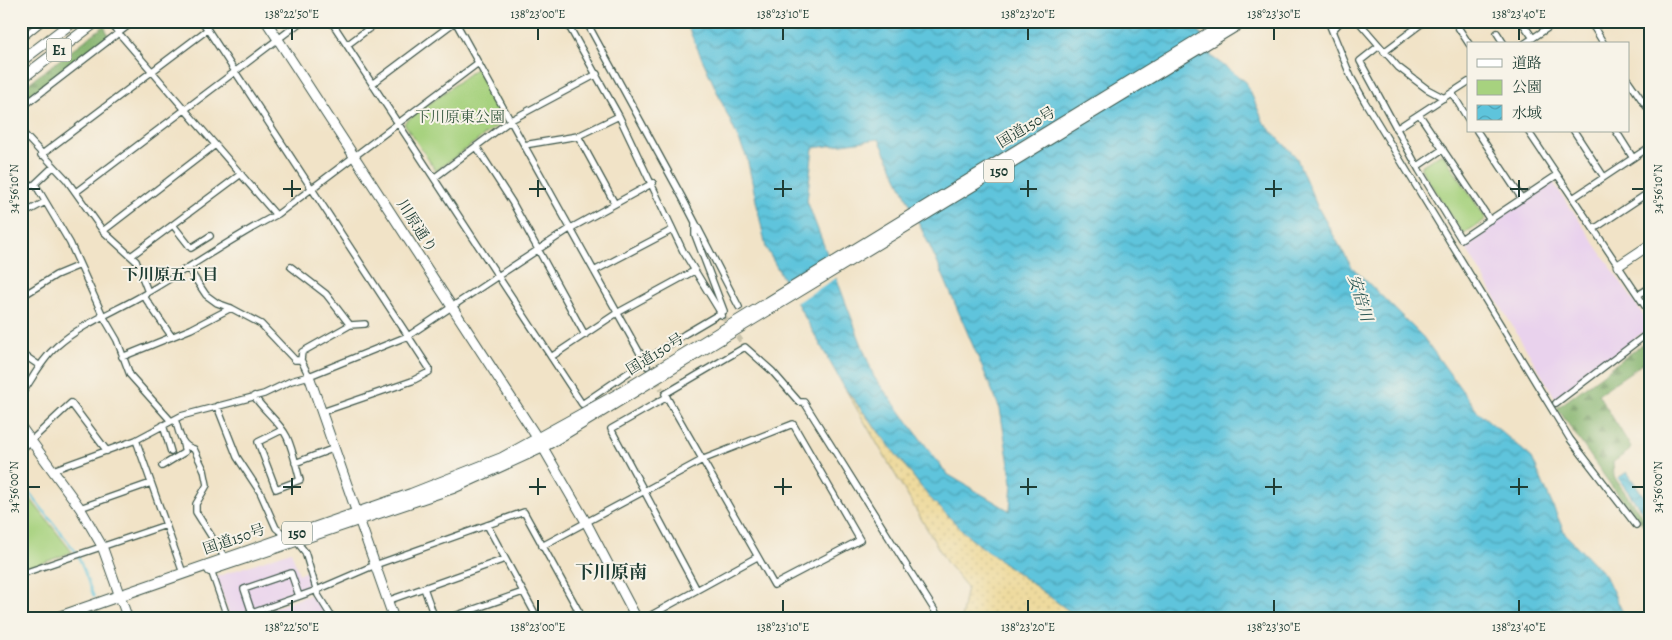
<svg xmlns="http://www.w3.org/2000/svg" width="1672" height="640" font-family="Alegreya,'Noto Serif JP',serif">
	<style>
		.built { fill: #e9d2ed }
		.forest { fill: url(#forest-firs); stroke: #527851 }
		.sand { fill: url(#sand-dots); stroke: #868c69 }
		.park { fill: #a7d27f; stroke: #63885a }
		.water { fill: url(#water-waves); stroke: #3e8088; fill-rule: evenodd }
		.pier { fill: #f1e3c7 }
		.lines { fill: none; stroke-linecap: round; stroke-linejoin: round }
		.stream { stroke: #5ec4dc; stroke-width: 2 }
		.street-tunnel { stroke: #c7c2aa; stroke-width: 5.5; stroke-dasharray: 5.5 3; stroke-linecap: butt }
		.street-casing { stroke: #3e564a; stroke-width: 8 }
		.secondary-casing { stroke: #3e564a; stroke-width: 11 }
		.highway-casing { stroke: #3e564a; stroke-width: 12 }
		.street { stroke: #fff; stroke-width: 5.5 }
		.secondary { stroke: #fff; stroke-width: 9 }
		.highway { stroke: #fff; stroke-width: 10 }
		.ticks { fill: none; stroke: #1f3d34; stroke-width: 2 }
		.labels { text-anchor: middle; dominant-baseline: central; stroke-width: 4; stroke-linejoin: round; paint-order: stroke }
		.shield { fill: #f7f3e8; stroke: #60746a; stroke-width: 1 }
		.shield-label { font-size: 14px; font-weight: bold; fill: #1f3d34 }
		.park-label { font-size: 15px; fill: #3a5b43; stroke: #f7f3e8 }
		.street-label { font-size: 15px; fill: #1f3d34; stroke: #f7f3e8 }
		.neighbourhood-label { font-size: 16px; font-weight: bold; fill: #1f3d34; stroke: #f7f3e8 }
		.water-label { font-size: 16px; font-style: italic; fill: #2c5856; stroke: #f7f3e8 }
		.quarter-label { font-size: 18px; font-weight: bold; fill: #1f3d34; stroke: #f7f3e8 }
		.neatline { fill: none; stroke: #1f3d34; stroke-width: 2 }
		.ticks-label { font-size: 12px; text-anchor: middle; fill: #1f3d34 }
	</style>
	<defs>
		<pattern id="forest-firs" width="22" height="20" patternUnits="userSpaceOnUse" patternTransform="scale(1.25)"><rect width="22" height="20" fill="#85b46e"/><path d="M5 1l3.5 6h-7zM16 11l3.5 6h-7z" fill="#6c945b"/></pattern>
		<pattern id="sand-dots" width="8" height="8" patternUnits="userSpaceOnUse" patternTransform="scale(1.25)"><rect width="8" height="8" fill="#eeda9e"/><path d="M2 2h.1M6 6h.1" fill="none" stroke="#ccbc89" stroke-width="1.8" stroke-linecap="round"/></pattern>
		<pattern id="water-waves" width="16" height="10" patternUnits="userSpaceOnUse" patternTransform="scale(1.25)"><rect width="16" height="10" fill="#5ec4dc"/><path d="M0 5q4-4 8 0t8 0" fill="none" stroke="#4da0b3"/></pattern>
	</defs>
	<rect width="100%" height="100%" fill="#f7f3e8"/>
	<filter id="ink" filterUnits="userSpaceOnUse"><feTurbulence type="fractalNoise" baseFrequency=".02" numOctaves="2"/><feDisplacementMap in="SourceGraphic" scale="10" xChannelSelector="R" yChannelSelector="G"/><feConvolveMatrix kernelMatrix="1 2 1 2 8 2 1 2 1" color-interpolation-filters="sRGB"/></filter>
	<filter id="wash" filterUnits="userSpaceOnUse"><feTurbulence type="fractalNoise" baseFrequency=".0096" numOctaves="4" result="noise"/><feDisplacementMap in="SourceGraphic" scale="20" xChannelSelector="R" yChannelSelector="G"/><feGaussianBlur stdDeviation="1.12" result="paint"/><feColorMatrix in="noise" values="0 0 0 0 0 0 0 0 0 0 0 0 0 0 0 0 0 1.4 0 .05"/><feComposite in="paint" operator="in"/></filter>
	<g filter="url(#wash)">
		<rect width="100%" height="100%" fill="#f1e3c7"/>
		<path class="built" d="M1553,182L1650,325L1649,328L1556,399L1463,243Z
			M291,551L299,574L307,571L313,589L232,617L230,616L216,577Z
			M315,593L330,619H244Z"/>
		<path class="forest" d="M104,26L108,34L105,39L21,102V89Z
			M1651,338V358L1598,394L1631,447L1629,451L1613,462L1614,477L1646,522L1651,519V534L1612,487L1557,408Z"/>
		<path class="sand" d="M844,387L929,497L970,538L1080,619H961L967,587L947,563Z"/>
		<path class="park" d="M478,67L506,116L505,120L436,171L404,123Z
			M1440,154H1443L1485,217V220L1463,234L1421,169V166Z
			M21,487L72,552L21,571Z"/>
		<path class="water" d="M685,21H1194L1212,57L1246,82L1264,123L1296,157L1317,206L1351,266L1423,337L1477,411L1532,458L1565,534L1605,575L1626,619H1080L970,538L929,497L844,387L766,248L747,158ZM879,139L939,266L1000,409L1012,483L1010,511L947,474L874,377L807,201L813,148Z
			M1627,472L1651,507V515L1647,518L1618,478Z"/>
		<path class="pier" d="M831,257L838,277L794,304L784,286Z"/>
		<g class="lines">
			<path class="stream" d="M21,482L77,553L94,597
				M100,617L101,619"/>
		</g>
	</g>
	<g filter="url(#ink)">
		<g class="lines">
			<path class="street-tunnel" d="M723,316L741,341
				M647,366L662,390"/>
			<g class="street-casing">
				<path id="street" d="M202,21L429,368V372L412,381L322,412
					M331,21L498,276L571,228L653,183
					M455,21L647,366
					M566,21L619,116L683,251L722,315
					M586,21L682,197L739,307
					M1328,21L1351,77L1365,102L1570,439L1636,525
					M1358,21L1398,67L1427,89L1444,98
					M1454,21L1469,44
					M1521,21L1533,38
					M1590,21L1604,44
					M111,24L276,215
					M1594,28L1604,21
					M1333,30L1341,21
					M1497,33L1504,44
					M21,39L43,21
					M1524,44L1558,21
					M347,45L379,21
					M1379,46L1360,61L1419,170L1461,239L1557,175
					M1384,52L1425,21
					M1628,80L1651,113
					M372,84L456,21
					M1452,93L1468,119
					M21,108L134,21
					M1419,114L1490,220
					M1396,129L1468,82
					M21,131L66,179L103,231L136,261L148,292
					M1477,131L1522,199
					M1528,131L1651,315
					M1574,131L1604,177
					M1616,131L1633,158
					M578,136L615,204
					M524,145L578,136L619,116
					M476,146L512,202L585,335
					M41,155L207,30
					M54,166L35,184L70,243L103,316L117,340L130,375L171,421
					M1418,166L1443,149
					M434,178L511,120L597,74
					M21,189L35,184
					M76,192L302,21
					M1573,198L1651,146
					M21,215L45,202
					M173,225L191,248L210,236
					M1594,229L1651,191
					M103,231L215,145
					M131,256L241,174
					M291,267L326,294L350,325
					M188,268L206,295L217,303L231,308L261,324L295,360H301
					M594,271L672,230
					M143,295L172,337
					M1638,295L1651,287
					M21,297L56,275L80,265
					M21,353L40,366
					M122,357L191,329L231,308
					M551,357L617,313L694,271
					M309,376L301,360L302,352L350,325L365,324
					M21,395C33,378 42,359 57,346C83,323 114,312 143,295C188,269 231,238 278,214L478,63
					M254,396C263,410 280,422 287,437C293,450 296,466 300,480L276,489L258,442L282,430
					M667,397L611,429L697,590
					M1556,403L1651,331
					M217,406L237,457L260,492L276,528L287,537
					M175,419C179,431 180,446 194,449L204,470L207,485L196,504V512L225,558
					M163,425L171,452
					M136,440L183,573
					M21,450L71,403L107,451
					M295,463L335,448
					M162,466L185,452L183,444
					M53,470L136,440L181,416L264,394L291,381L309,376L408,336L498,276L582,404L685,334L724,311L695,235V223
					M80,508L151,483
					M487,525L538,619
					M297,542L305,552L318,595L333,619
					M542,546L704,459L793,424L860,540L774,585L665,394L745,347L772,371L799,402H804L940,619
					M211,570L228,619
					M21,574L166,525
					M424,588L435,619
					M387,601L505,559
					M252,613L244,589L291,573L299,596
					M235,619L317,590L375,565L524,512L583,619
					M446,619L523,592
					M557,619L579,611
					M644,619L757,557"/>
			</g>
			<g class="secondary-casing">
				<path id="secondary" d="M266,21L538,439L586,522L637,619
					M1618,266L1651,244
					M309,376L394,619
					M21,427L80,508L102,546L128,619"/>
			</g>
			<g class="highway-casing">
				<path id="highway" d="M21,61L74,21
					M21,79L97,21
					M210,570L453,488L543,447L1244,21
					M53,619L411,494L502,458L620,393L1228,21"/>
			</g>
			<use href="#street" class="street"/>
			<use href="#secondary" class="secondary"/>
			<use href="#highway" class="highway"/>
		</g>
	</g>
	<path class="ticks" d="M292,28V40M538,28V40M783,28V40M1028,28V40M1274,28V40M1519,28V40M292,180V197M538,180V197M783,180V197M1028,180V197M1274,180V197M1519,180V197M28,189H40M283,189H301M529,189H546M774,189H792M1020,189H1037M1265,189H1282M1510,189H1528M1632,189H1644M292,478V495M538,478V495M783,478V495M1028,478V495M1274,478V495M1519,478V495M28,487H40M283,487H301M529,487H546M774,487H792M1020,487H1037M1265,487H1282M1510,487H1528M1632,487H1644M292,600V612M538,600V612M783,600V612M1028,600V612M1274,600V612M1519,600V612"/>
	<g class="labels">
		<g class="shield">
			<rect x="46.5" y="38.5" width="25" height="23" rx="4"/>
			<rect x="984" y="159.5" width="30" height="23" rx="4"/>
			<rect x="282" y="521.5" width="30" height="23" rx="4"/>
		</g>
		<g class="shield-label">
			<text x="59" y="50">E1</text>
			<text x="999" y="171">150</text>
			<text x="297" y="533">150</text>
		</g>
		<g class="park-label">
			<text x="460" y="117">下川原東公園</text>
		</g>
		<g class="street-label">
			<text transform="translate(1026 127) rotate(-31)">国道150号</text>
			<text transform="translate(417 226) rotate(57)">川原通り</text>
			<text transform="translate(655 354) rotate(-32)">国道150号</text>
			<text transform="translate(234 539) rotate(-19)">国道150号</text>
		</g>
		<g class="neighbourhood-label">
			<text x="170" y="275">下川原五丁目</text>
		</g>
		<g class="water-label">
			<text transform="translate(1360 298) rotate(73)">安倍川</text>
		</g>
		<g class="quarter-label">
			<text x="611" y="572">下川原南</text>
		</g>
	</g>
	<rect width="1672" height="640" fill="none" stroke="#f7f3e8" stroke-width="55"/>
	<rect x="1467" y="42" width="162" height="90" fill="#f7f3e8" stroke="#a1aaa0"/>
	<rect x="1477" y="59" width="25" height="8" fill="#ffffff" stroke="#a1aaa0"/>
	<text x="1512" y="68" font-size="15" fill="#1f3d34">道路</text>
	<rect x="1477" y="80" width="25" height="15" fill="#a7d27f" stroke="#a1aaa0"/>
	<text x="1512" y="92" font-size="15" fill="#1f3d34">公園</text>
	<rect x="1477" y="105" width="25" height="15" fill="url(#water-waves)" stroke="#a1aaa0"/>
	<text x="1512" y="118" font-size="15" fill="#1f3d34">水域</text>
	<rect x="28" y="28" width="1616" height="584" class="neatline"/>
	<g class="ticks-label">
		<text x="292" y="18">138°22'50"E</text>
		<text x="538" y="18">138°23'00"E</text>
		<text x="783" y="18">138°23'10"E</text>
		<text x="1028" y="18">138°23'20"E</text>
		<text x="1274" y="18">138°23'30"E</text>
		<text x="1519" y="18">138°23'40"E</text>
		<text transform="translate(14 189) rotate(-90)" y="4">34°56'10"N</text>
		<text transform="translate(1658 189) rotate(-90)" y="4">34°56'10"N</text>
		<text transform="translate(14 487) rotate(-90)" y="4">34°56'00"N</text>
		<text transform="translate(1658 487) rotate(-90)" y="4">34°56'00"N</text>
		<text x="292" y="631">138°22'50"E</text>
		<text x="538" y="631">138°23'00"E</text>
		<text x="783" y="631">138°23'10"E</text>
		<text x="1028" y="631">138°23'20"E</text>
		<text x="1274" y="631">138°23'30"E</text>
		<text x="1519" y="631">138°23'40"E</text>
	</g>
</svg>
